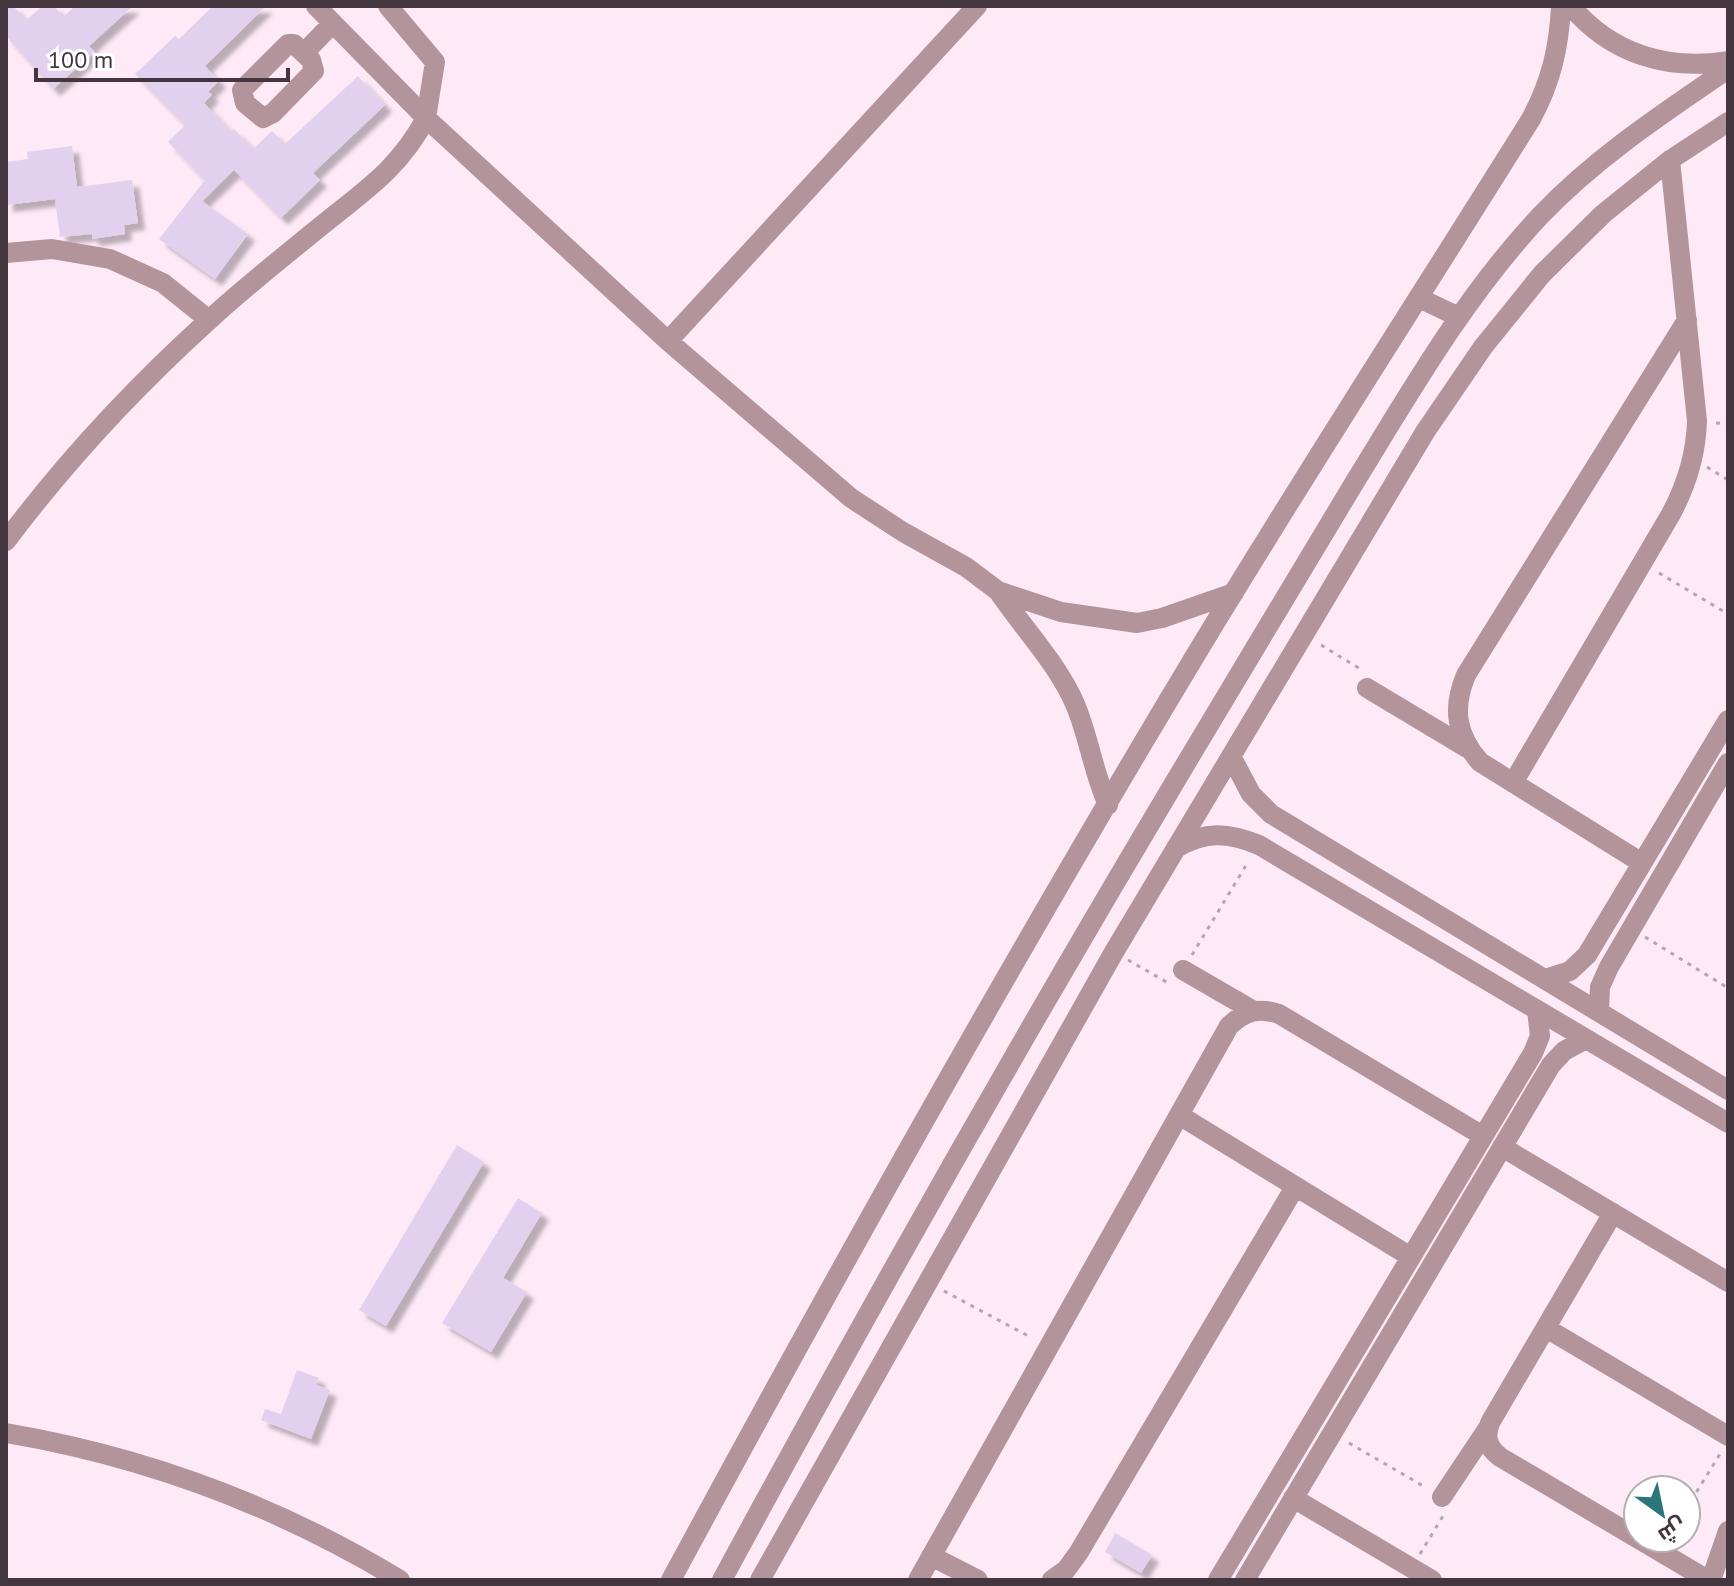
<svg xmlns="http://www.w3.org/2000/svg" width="1734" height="1586" font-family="'PT Sans',Cairo,sans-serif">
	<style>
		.building { fill: #e2d0ef; filter: url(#shadow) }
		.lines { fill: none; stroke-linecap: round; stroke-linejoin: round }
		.path { stroke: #b6a5b1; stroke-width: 3; stroke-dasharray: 4 6; stroke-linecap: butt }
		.minor { stroke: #b3949a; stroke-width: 20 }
	</style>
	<defs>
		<filter id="shadow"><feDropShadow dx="7" dy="7" stdDeviation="2" flood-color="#0004"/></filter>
	</defs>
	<rect width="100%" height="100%" fill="#feeaf7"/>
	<path class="building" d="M6,6H13L26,20L43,6H54L63,17L75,6H133L89,46L95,52L53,89L6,36Z
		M213,6H266L205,66L219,81L208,92L212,95L204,103L231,132L234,129L253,149L272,131L285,144L358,76L385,105L313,173L320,180L281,218L234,170L202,201L248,234L215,279L159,239L205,180L168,142L185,125L135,74L175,36L179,39Z
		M72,146L77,187L132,180L138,223L124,225L125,234L92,239V234L60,237L55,199L6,205V162L28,159L27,152Z
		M457,1145L484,1162L386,1326L359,1310Z
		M518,1198L542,1213L503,1278L527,1292L491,1352L442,1323Z
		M297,1370L319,1378L316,1385L330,1390L311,1439L261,1420L265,1409L281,1414Z
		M1115,1533L1152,1555L1141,1573L1105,1552Z"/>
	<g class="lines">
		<path class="path" d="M1716,423L1728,424
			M1707,467L1728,480
			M1659,573L1728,614
			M1321,645L1362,670
			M1645,937L1728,988
			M1192,955L1248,862
			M1128,960L1170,984
			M944,1291L1032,1338
			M1349,1443L1425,1487
			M1686,1509L1720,1454
			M1420,1554L1443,1516"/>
		<path class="minor" d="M388,6L435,62L426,118L668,341L851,498L903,532L966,567L998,591L1061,612L1137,623L1162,618L1234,593
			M1571,6C1611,54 1668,71 1728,61
			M288,44H294L311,60L314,71L273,113L263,118L245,103L242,90Z
			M304,53L333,23
			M6,253L52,249L110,259L163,283L209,320
			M1419,298L1459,317
			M668,341L977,6
			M6,541C66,461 135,387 209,320C245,287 283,257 321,226C365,190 399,169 426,118L316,6
			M998,591C1023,628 1057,663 1075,704C1089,737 1093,772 1108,805
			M1367,688L1467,748
			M1231,756L1251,794L1271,814L1728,1090
			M1513,783L1671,514C1687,484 1696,455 1697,421L1670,160
			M1176,848C1205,831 1228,832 1259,845L1728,1123
			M1642,863L1480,762C1456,735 1452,708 1466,675L1687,320
			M1183,970L1252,1010
			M1545,979L1570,971L1587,955L1728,720
			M1599,1011L1600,987L1609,967L1728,763
			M1179,1115L1411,1257
			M1502,1147L1728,1282
			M1613,1213L1491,1421C1484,1435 1487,1447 1500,1457L1708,1580
			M1546,1328L1728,1436
			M6,1433C147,1457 278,1506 400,1580
			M1442,1497L1488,1428
			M1293,1498L1432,1580
			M931,1556L978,1580
			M671,1580C841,1265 1016,953 1201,646C1308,469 1421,295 1531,119C1551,82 1559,48 1561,6
			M722,1580C868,1310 1019,1043 1176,780C1236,679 1296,580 1356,480C1412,389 1466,295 1540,216C1595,158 1662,114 1728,69
			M760,1580L1114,952L1425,432L1483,347L1542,274L1603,214L1670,160L1728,122
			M918,1580L1229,1026C1245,1011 1258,1007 1279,1014L1483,1136
			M1052,1580L1066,1570L1079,1552L1295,1187
			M1218,1580L1533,1053L1540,1036L1537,1010
			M1245,1580L1551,1065L1564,1051L1586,1039
			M1711,1580L1728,1531"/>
	</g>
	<rect width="1734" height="1586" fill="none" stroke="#43363f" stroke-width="16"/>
	<g transform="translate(1662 1514) rotate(147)"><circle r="38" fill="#ffffff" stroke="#b4afb2" stroke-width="2"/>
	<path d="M0-6L14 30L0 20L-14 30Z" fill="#2c757b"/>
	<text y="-12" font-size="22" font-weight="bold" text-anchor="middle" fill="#43363f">ش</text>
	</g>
	<path d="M36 68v12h252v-12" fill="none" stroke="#43363f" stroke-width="4"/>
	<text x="48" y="68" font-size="24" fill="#43363f" stroke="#ffffff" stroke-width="6" paint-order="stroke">100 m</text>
</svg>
